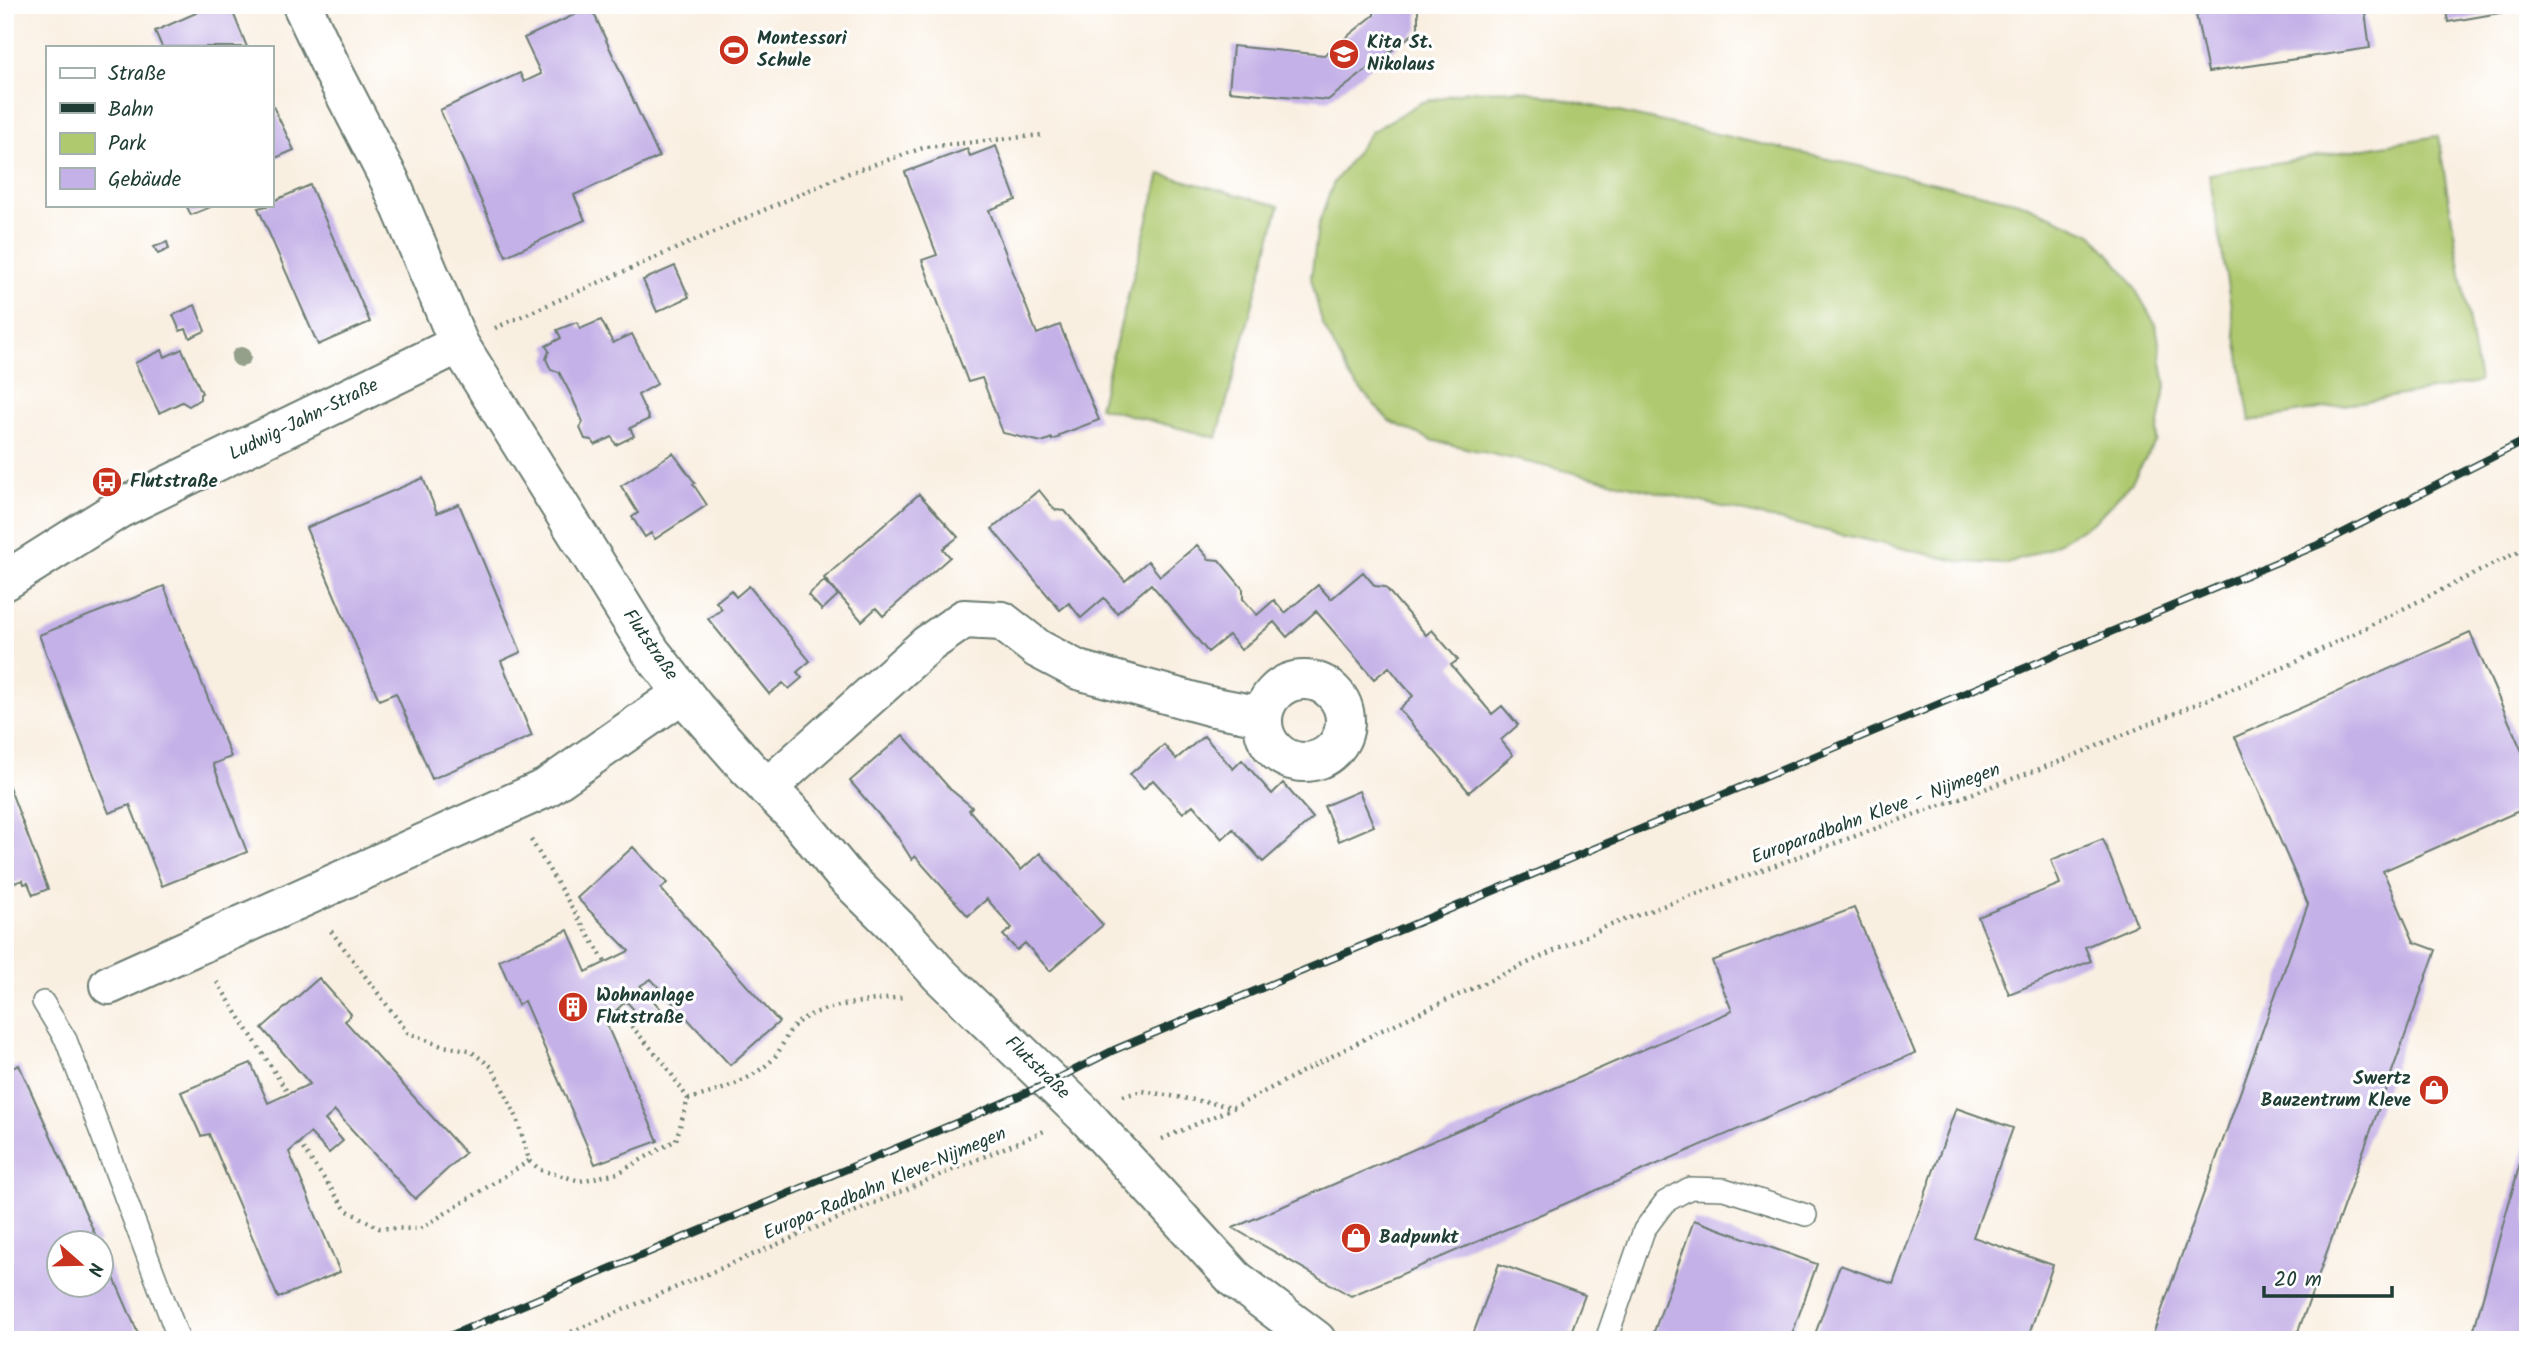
<svg xmlns="http://www.w3.org/2000/svg" width="2533" height="1345" font-family="Kalam,sans-serif">
	<style>
		.green { fill: #afc96f; stroke: #678352; stroke-width: 2 }
		.building { fill: #c4b1e7 }
		.lines { fill: none; stroke-linecap: round; stroke-linejoin: round }
		.lane-casing { stroke: #6b7b71; stroke-width: 24 }
		.street-casing { stroke: #6b7b71; stroke-width: 42 }
		.path { stroke: #6b7b71; stroke-width: 4.5; stroke-dasharray: 2 5; stroke-linecap: butt }
		.lane { stroke: #fff; stroke-width: 21 }
		.street { stroke: #fff; stroke-width: 38 }
		.rail-casing { stroke: #1f3d34; stroke-width: 8 }
		.rail { stroke: #fff; stroke-width: 5; stroke-dasharray: 16; stroke-linecap: butt }
		.tree { fill: #95a08a }
		.labels { text-anchor: middle; dominant-baseline: central; stroke-width: 6; stroke-linejoin: round; paint-order: stroke }
		.poi-label { font-size: 19px; font-weight: bold; fill: #1f3d34; stroke: #fff; text-anchor: start }
		.street-label { font-size: 19px; fill: #1f3d34; stroke: #fff }
	</style>
	<rect width="100%" height="100%" fill="#fff"/>
	<filter id="ink" filterUnits="userSpaceOnUse"><feTurbulence type="fractalNoise" baseFrequency=".0143" numOctaves="2"/><feDisplacementMap in="SourceGraphic" scale="14" xChannelSelector="R" yChannelSelector="G"/><feConvolveMatrix kernelMatrix="1 2 1 2 8 2 1 2 1" color-interpolation-filters="sRGB"/></filter>
	<filter id="wash" filterUnits="userSpaceOnUse"><feTurbulence type="fractalNoise" baseFrequency=".00686" numOctaves="4" result="noise"/><feDisplacementMap in="SourceGraphic" scale="28" xChannelSelector="R" yChannelSelector="G"/><feGaussianBlur stdDeviation="1.57" result="paint"/><feColorMatrix in="noise" values="0 0 0 0 0 0 0 0 0 0 0 0 0 0 0 0 0 1.4 0 .05"/><feComposite in="paint" operator="in"/></filter>
	<g filter="url(#wash)">
		<rect width="100%" height="100%" fill="#f9efe1"/>
		<path class="green" d="M1521,90L2019,202L2092,234L2127,275L2156,325L2166,386L2156,441L2131,483L2095,521L2047,549L2008,564L1962,562L1431,440L1389,421L1351,379L1322,323L1311,278L1318,226L1333,184L1371,132L1420,103L1467,91Z
			M2438,136L2479,382L2250,421L2209,174Z
			M1160,174L1279,206L1217,438L1099,407Z"/>
		<g id="blocks">
			<path class="building" d="M214,5H230L247,47H162L155,31Z
				M1374,5H1418V30L1328,100L1229,91L1233,46L1324,55L1374,15Z
				M2194,5H2364L2370,48L2208,72Z
				M2445,5H2528V8L2448,22Z
				M591,7L659,157L574,195L585,220L506,256L440,110L520,73L524,82L541,74L524,38Z
				M271,102L294,150L271,160Z
				M996,146L1016,200L989,210L1037,334L1060,325L1099,420L1059,435L1060,437L1052,440V438L1042,442L1003,433L982,378L968,382L922,260L937,255L905,172L967,149L970,156Z
				M310,185L370,322L318,345L258,208L271,205V202Z
				M186,205H215L191,215Z
				M167,242L169,249L158,254L154,247Z
				M675,266L689,297L657,312L643,280Z
				M195,305L205,331L190,338L186,329L180,331L173,315Z
				M601,320L613,343L632,334L657,384L638,395L649,419L630,428L634,436L616,445L612,437L595,445L592,440L585,439L580,428L583,422L572,397L559,372L551,370L546,359L549,351L546,346L561,338L557,330L577,322L580,329Z
				M182,349L202,393L200,394V399L189,406L182,402L159,413L135,363L162,350L165,357Z
				M673,453L695,483L693,484L707,505L655,539L651,533L645,537L632,517L638,513L621,486Z
				M423,478L437,513L459,504L521,652L501,661L532,736L432,779L396,693L379,700L306,528Z
				M1039,490L1055,510L1065,511L1125,581L1148,561L1160,576L1197,545L1209,559L1219,560L1243,589V599L1257,615L1274,600L1285,613L1318,585L1331,599L1363,572L1375,586L1385,587L1426,635L1432,630L1458,660L1451,665L1492,714L1502,706L1518,725L1501,740L1513,755L1469,792L1399,709L1413,696L1401,682L1389,667L1374,679L1316,611L1287,637L1274,622L1241,650L1229,635L1208,652L1151,584L1117,613L1104,598L1081,618L1069,603L1060,610L992,529Z
				M919,494L958,537L943,549L950,557L883,616L876,608L862,621L824,578Z
				M824,581L838,595L822,610L808,595Z
				M164,586L231,757L213,764L247,852L162,886L130,805L109,813L39,635Z
				M749,586L810,661L797,672L802,678L789,689L783,683L769,694L708,619L722,609L716,602L731,590L736,597Z
				M2470,633L2528,765V807L2383,871L2414,942L2436,950L2295,1340H2151L2308,904L2235,737Z
				M903,735L950,789L972,807L969,810L1021,870L1040,853L1103,925L1050,971L1025,943L1017,950L1003,935L1012,928L987,899L968,916L915,856L912,860L897,836L850,781Z
				M1204,736L1233,769L1242,760L1272,794L1283,783L1313,818L1263,862L1233,829L1222,839L1193,805L1183,813L1153,780L1143,789L1130,774L1164,745L1176,759Z
				M5,776L48,889L33,895L28,883L24,884L23,880L5,886Z
				M1359,791L1374,826L1339,841L1324,806Z
				M2103,839L2137,925L2085,947L2091,961L2009,994L1978,917L2060,884L2051,860Z
				M633,847L667,883L661,889L779,1022L730,1065L651,979L640,986L660,1008L645,1022L626,1001L605,1021L658,1141L595,1164L524,1001L518,1005L499,960L568,930L586,972L629,951L577,898Z
				M1854,908L1915,1053L1351,1296L1233,1228L1732,1011L1712,961Z
				M319,978L351,1014L345,1021L465,1153L415,1199L335,1111L325,1120L343,1141L329,1153L310,1133L289,1152L340,1272L278,1298L209,1134L201,1136L181,1092L251,1063L268,1103L310,1084L262,1028Z
				M19,1065L99,1243H60V1286H102V1250L141,1340H5V1071Z
				M1956,1108L2013,1128L1973,1237L2053,1265L2027,1340H1813L1840,1265L1893,1284Z
				M2527,1138L2528,1340H2471Z
				M1694,1220L1817,1264L1790,1340H1651Z
				M1499,1264L1585,1295L1568,1340H1471Z"/>
		</g>
	</g>
	<g filter="url(#ink)">
		<use href="#blocks" fill-opacity="0" stroke="#6b7b71" stroke-width="2"/>
		<g class="lines">
			<g class="lane-casing">
				<path id="lane" d="M43,1002L66,1040L179,1340
					M1606,1340L1644,1230L1665,1202L1690,1188L1724,1189L1806,1215"/>
			</g>
			<g class="street-casing">
				<path id="street" d="M302,5L334,73L390,181L459,344L651,652L695,708L747,767L796,817L844,875L897,927L940,975L1084,1114L1235,1279L1316,1340
					M5,581L119,509L459,344
					M1263 721a41 41 0 1 1 82 0a41 41 0 1 1-82 0Z
					M767,788L928,644L964,619L1002,621L1038,649L1078,670L1209,706L1262,716
					M109,985L546,788L683,693"/>
			</g>
			<path class="path" d="M495,328L846,174L926,147L1042,135
				M531,840L605,962
				M331,931L408,1033L442,1046L469,1050L492,1067L517,1118L529,1161L541,1170L580,1181L618,1173L676,1140L688,1099L664,1063L617,1010
				M217,982L288,1093
				M1123,1096L1143,1091L1234,1107
				M688,1099C718,1092 748,1082 771,1061C782,1051 785,1034 796,1024C818,1004 876,1000 905,997
				M1162,1139L1235,1107L1380,1031L1608,926L2056,763L2294,663L2528,547
				M299,1143L346,1210L379,1228L420,1229L529,1161
				M552,1340L1044,1131"/>
			<use href="#lane" class="lane"/>
			<use href="#street" class="street"/>
			<g class="rail-casing">
				<path id="rail" d="M440,1340L968,1118L1051,1082L1114,1050L2325,542L2528,439"/>
			</g>
			<use href="#rail" class="rail"/>
		</g>
		<circle class="tree" cx="241" cy="357" r="10"/>
	</g>
	<defs>
		<g id="stadium-disc" transform="scale(1.575)"><circle r="9.5" fill="#c8321e" stroke="#fff"/><path d="M0-5a6.5 5 0 1 0 0 10a6.5 5 0 1 0 0-10ZM-3.5-1.8h7v3.6h-7Z" fill="#fff"/></g>
		<g id="school-disc" transform="scale(1.575)"><circle r="9.5" fill="#c8321e" stroke="#fff"/><path d="M0-5L7-2L0 1L-7-2ZM-4 1L0 2.5L4 1V4Q0 6-4 4Z" fill="#fff"/></g>
		<g id="bus-disc" transform="scale(1.575)"><circle r="9.5" fill="#c8321e" stroke="#fff"/><path d="M-5-6H5V4H4V6H2V4H-2V6H-4V4H-5ZM-3.5-4V0h7V-4ZM-3.5 1.2v1.5H-2V1.2ZM2 1.2v1.5H3.5V1.2Z" fill="#fff"/></g>
		<g id="building-disc" transform="scale(1.575)"><circle r="9.5" fill="#c8321e" stroke="#fff"/><path d="M-4-6H4V6H1V3H-1V6H-4ZM-2.5-4.3h1.7v1.8h-1.7ZM.8-4.3h1.7v1.8H.8ZM-2.5-1h1.7V.8h-1.7ZM.8-1h1.7V.8H.8Z" fill="#fff"/></g>
		<g id="shop-disc" transform="scale(1.575)"><circle r="9.5" fill="#c8321e" stroke="#fff"/><path d="M-5-2.5h2.3a2.7 3.5 0 0 1 5.4 0H5L5.5 6h-11ZM-1.5-2.5h3a1.5 2.3 0 0 0-3 0Z" fill="#fff"/></g>
	</defs>
	<g fill-rule="evenodd">
		<use href="#stadium-disc" x="734" y="50"/>
		<use href="#school-disc" x="1344" y="54"/>
		<use href="#bus-disc" x="107" y="482"/>
		<use href="#building-disc" x="573" y="1007"/>
		<use href="#shop-disc" x="2434" y="1090"/>
		<use href="#shop-disc" x="1356" y="1238"/>
	</g>
	<g class="labels">
		<g class="poi-label">
			<text x="757" y="39">Montessori<tspan x="757" dy="22">Schule</tspan></text>
			<text x="1367" y="43">Kita St.<tspan x="1367" dy="22">Nikolaus</tspan></text>
			<text x="130" y="482">Flutstraße</text>
			<text x="596" y="996">Wohnanlage<tspan x="596" dy="22">Flutstraße</tspan></text>
			<text x="2411" y="1079" text-anchor="end">Swertz<tspan x="2411" dy="22">Bauzentrum Kleve</tspan></text>
			<text x="1379" y="1238">Badpunkt</text>
		</g>
		<g class="street-label">
			<text transform="translate(304 420) rotate(-26)">Ludwig-Jahn-Straße</text>
			<text transform="translate(650 645) rotate(55)">Flutstraße</text>
			<text transform="translate(1876 814) rotate(-20)">Europaradbahn Kleve - Nijmegen</text>
			<text transform="translate(1037 1068) rotate(44)">Flutstraße</text>
			<text transform="translate(885 1184) rotate(-23)">Europa-Radbahn Kleve-Nijmegen</text>
		</g>
	</g>
	<rect width="2533" height="1345" fill="none" stroke="#fff" stroke-width="28"/>
	<rect x="46" y="46" width="228" height="161" fill="#ffffff" stroke="#a5b1ae" stroke-width="2"/>
	<rect x="60" y="68" width="35" height="10" fill="#ffffff" stroke="#a5b1ae" stroke-width="2"/>
	<text x="108" y="80" font-size="21" fill="#1f3d34">Straße</text>
	<rect x="60" y="103" width="35" height="10" fill="#1f3d34" stroke="#a5b1ae" stroke-width="2"/>
	<text x="108" y="116" font-size="21" fill="#1f3d34">Bahn</text>
	<rect x="60" y="133" width="35" height="21" fill="#afc96f" stroke="#a5b1ae" stroke-width="2"/>
	<text x="108" y="150" font-size="21" fill="#1f3d34">Park</text>
	<rect x="60" y="168" width="35" height="21" fill="#c4b1e7" stroke="#a5b1ae" stroke-width="2"/>
	<text x="108" y="186" font-size="21" fill="#1f3d34">Gebäude</text>
	<g transform="translate(80 1264) rotate(110)"><circle r="33" fill="#ffffff" stroke="#a5b1ae" stroke-width="2"/>
	<path d="M0-5L12 26L0 18L-12 26Z" fill="#c8321e"/>
	<text y="-10" font-size="19" font-weight="bold" text-anchor="middle" fill="#1f3d34">N</text>
	</g>
	<path d="M2264 1286v10h128v-10" fill="none" stroke="#1f3d34" stroke-width="3.5"/>
	<text x="2274" y="1286" font-size="21" fill="#1f3d34" stroke="#ffffff" stroke-width="5" paint-order="stroke">20 m</text>
</svg>
